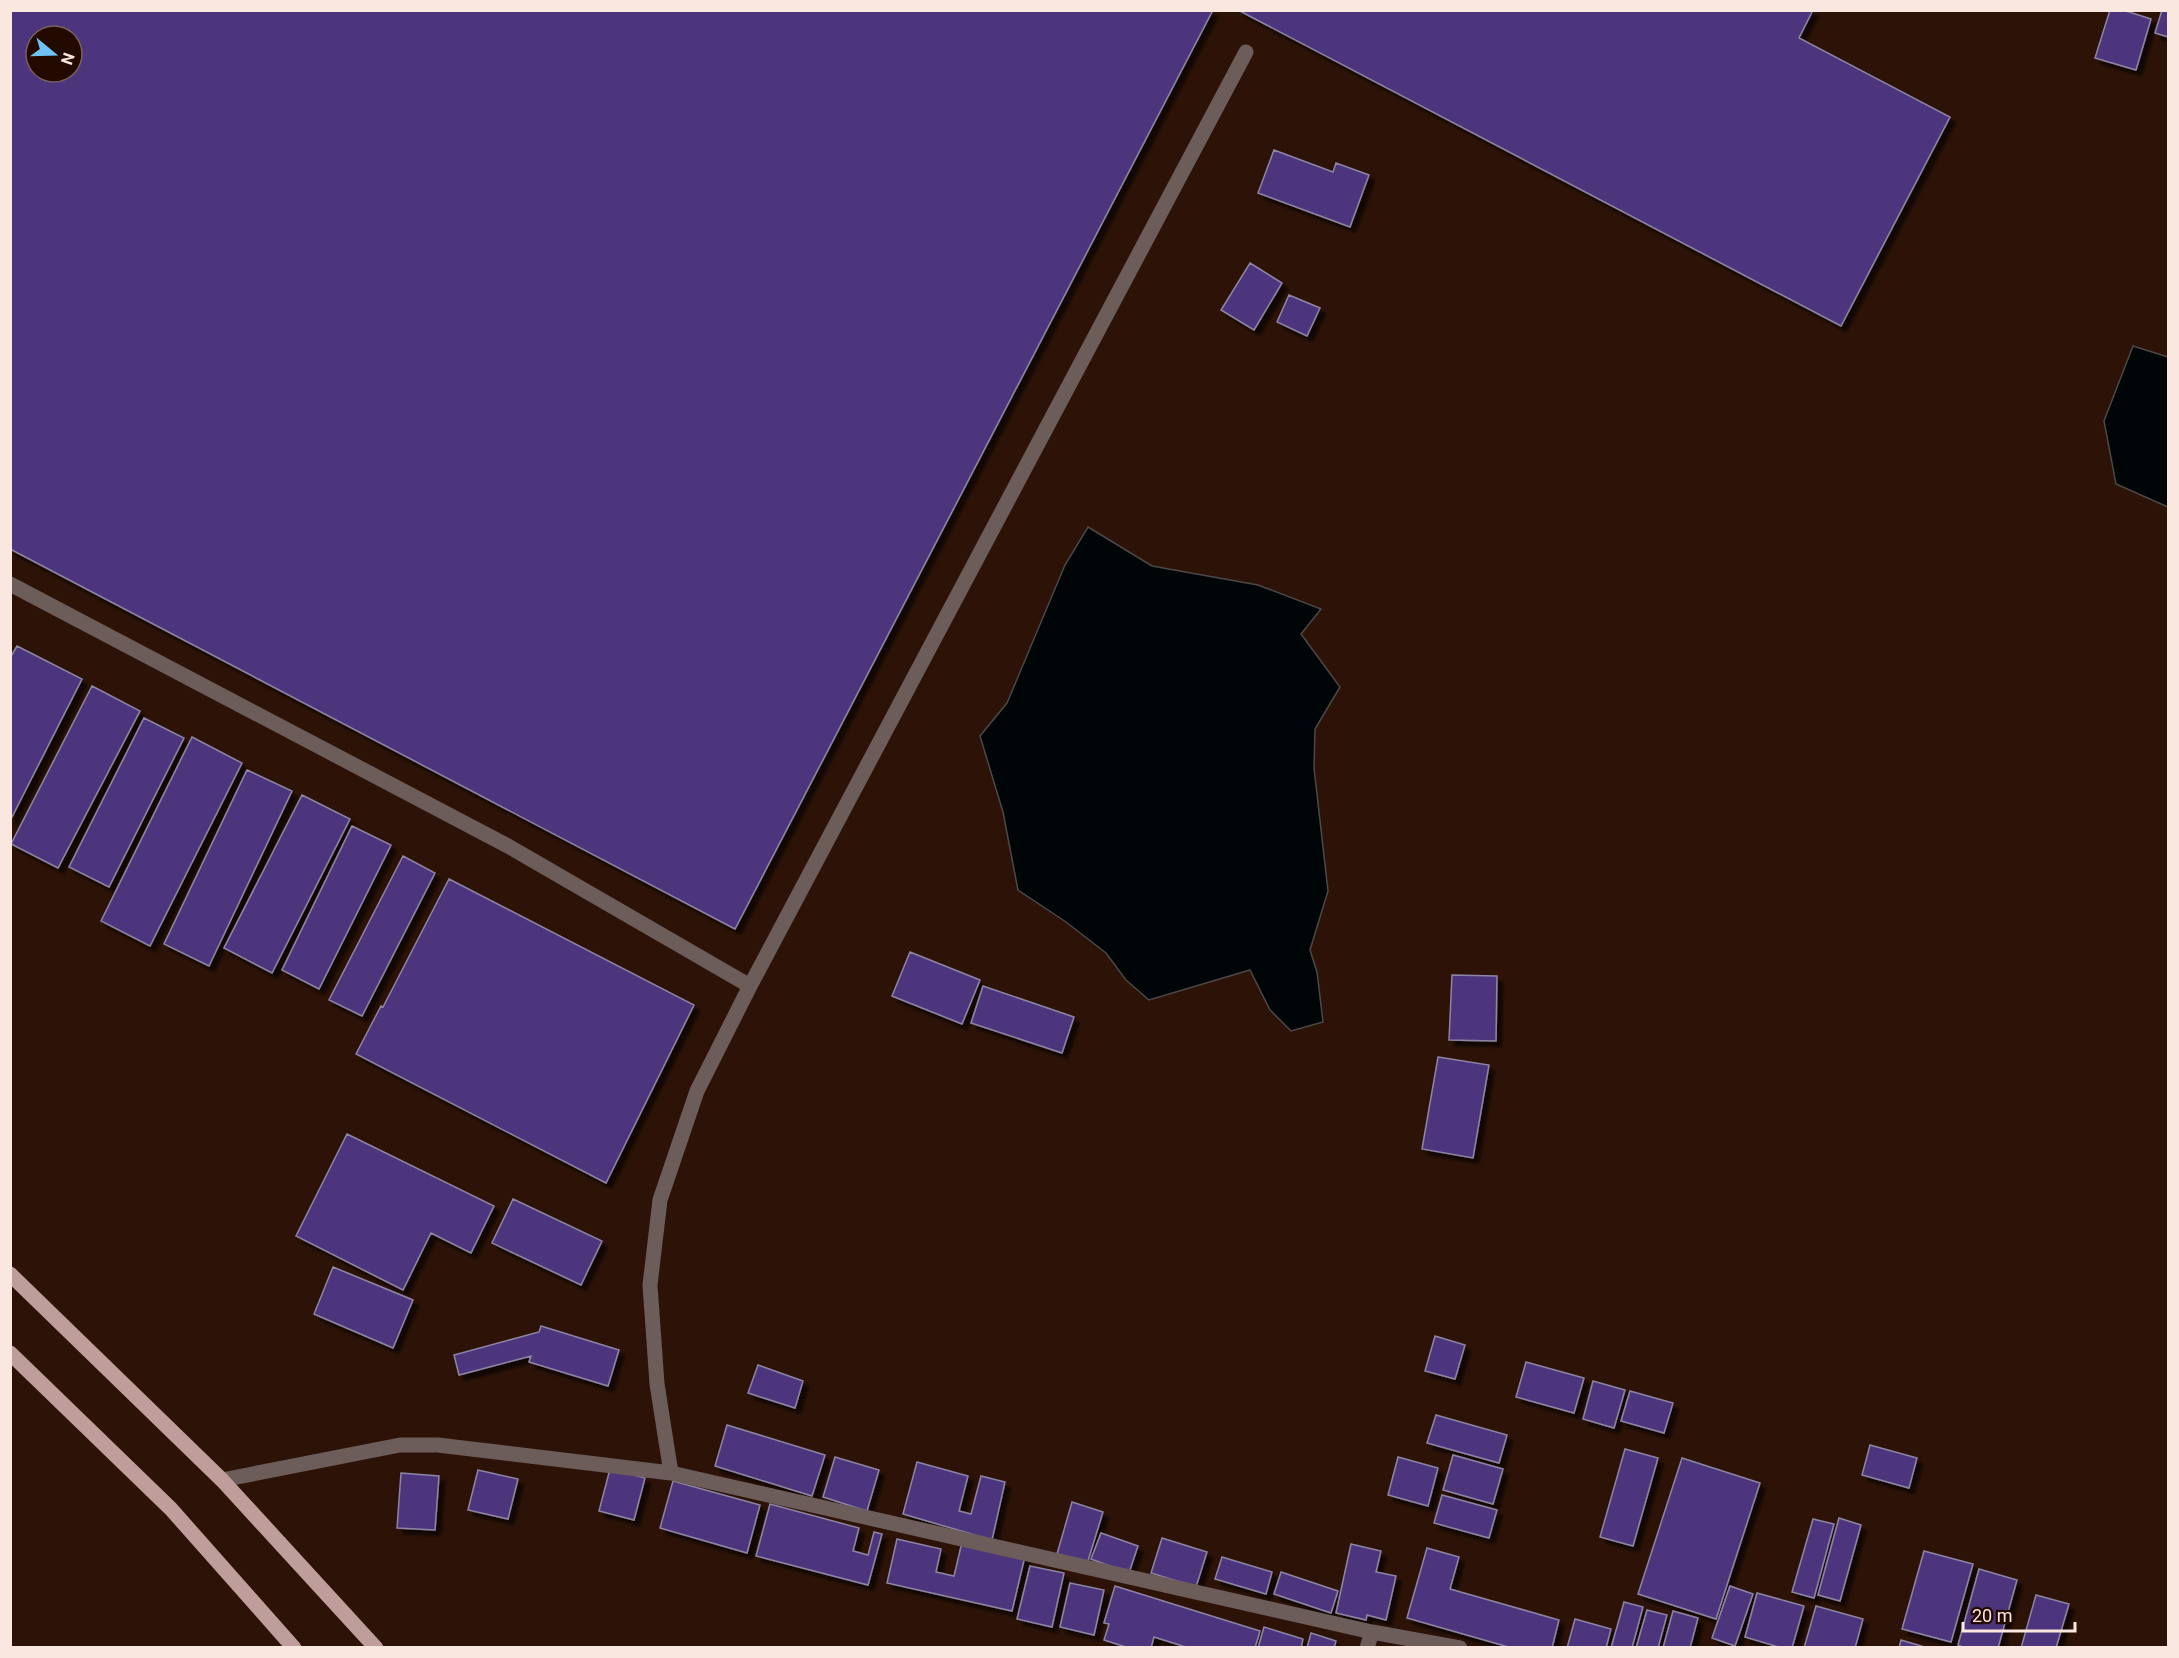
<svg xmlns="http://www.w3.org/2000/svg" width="2179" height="1658" font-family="Roboto,sans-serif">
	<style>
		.water { fill: #000507; stroke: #4b4948; stroke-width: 1.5 }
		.building { fill: #4d367d; stroke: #8c85a4; stroke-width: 1.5; fill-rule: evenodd; filter: url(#shadow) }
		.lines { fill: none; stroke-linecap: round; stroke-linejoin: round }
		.minor { stroke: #6c5c5a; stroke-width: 15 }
		.major { stroke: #be9d9a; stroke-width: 15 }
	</style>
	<defs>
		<filter id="shadow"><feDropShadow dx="5.5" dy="5.5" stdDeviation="1.5" flood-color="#0009"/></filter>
	</defs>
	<rect width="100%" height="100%" fill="#2d1307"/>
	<path class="water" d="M2133,346L2168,357V507L2116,484L2104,421Z
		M1088,527L1152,566L1258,585L1321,609L1301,634L1340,687L1315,729L1314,768L1328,891L1310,950L1317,972L1323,1022L1291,1031L1270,1010L1250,970L1149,1000L1126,980L1106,953L1066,922L1018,890L1003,812L980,736L1007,703L1065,565Z"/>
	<path class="building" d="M10,10H1213L735,929L10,549ZM36,36H72V72H36Z
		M1238,10H1813L1799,38L1950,117L1841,326Z
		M2110,10H2123L2151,19L2136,70L2095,58Z
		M2162,10H2168V37L2155,33Z
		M1274,150L1333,172L1336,163L1369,175L1350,227L1258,193Z
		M1250,263L1282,283L1254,330L1221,310Z
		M1289,295L1320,308L1307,336L1277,322Z
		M17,646L82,679L10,821V658Z
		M92,686L140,711L58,868L11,844Z
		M144,718L184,738L109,887L69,867Z
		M192,737L242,763L150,946L101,921Z
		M247,770L292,791L209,966L164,944Z
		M302,795L350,819L272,973L224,948Z
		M352,826L391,845L319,989L282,970Z
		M403,856L435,873L362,1016L329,1000Z
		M449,879L694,1005L606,1183L356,1054L381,1006L383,1007Z
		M910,952L980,980L962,1024L892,996Z
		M1452,975L1497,976L1496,1041L1449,1040Z
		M983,986L1074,1017L1062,1053L971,1023Z
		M1438,1057L1489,1065L1473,1158L1422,1149Z
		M347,1134L494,1206L471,1253L431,1233L403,1290L296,1236Z
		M513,1199L602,1241L581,1285L492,1243Z
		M333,1267L413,1300L393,1348L314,1314Z
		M541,1326L619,1350L608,1386L529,1362L531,1356L459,1375L454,1355L539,1332Z
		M1435,1336L1465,1345L1455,1379L1425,1371Z
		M1526,1362L1584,1378L1574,1413L1516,1397Z
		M758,1365L803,1381L795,1408L748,1393Z
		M1593,1381L1625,1390L1614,1428L1583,1419Z
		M1630,1391L1673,1403L1664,1433L1621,1421Z
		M1436,1415L1507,1435L1499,1463L1427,1443Z
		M727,1425L825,1455L812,1496L715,1466Z
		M1870,1445L1917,1458L1909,1488L1862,1475Z
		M1625,1449L1658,1458L1633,1546L1600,1537Z
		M1453,1455L1503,1469L1493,1504L1443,1490Z
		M835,1457L879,1470L867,1511L823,1497Z
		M1398,1457L1438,1468L1428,1506L1388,1495Z
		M1682,1458L1760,1483L1716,1619L1638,1594Z
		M917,1462L968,1476L959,1511L971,1514L981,1476L1005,1482L992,1540L903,1514Z
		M610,1469L645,1478L634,1520L599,1511Z
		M478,1470L518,1479L508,1519L468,1510Z
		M401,1473L439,1476L435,1530L397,1528Z
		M673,1481L760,1505L747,1553L660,1528Z
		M1442,1495L1497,1510L1489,1538L1434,1523Z
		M1072,1502L1103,1512L1087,1564L1057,1554Z
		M770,1504L859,1528L853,1551L868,1555L874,1532L882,1534L868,1585L756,1556Z
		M1839,1518L1861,1525L1840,1601L1818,1595Z
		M1813,1519L1834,1524L1814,1598L1792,1592Z
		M1101,1533L1138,1546L1129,1573L1091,1559Z
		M1162,1538L1207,1552L1196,1587L1151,1573Z
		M897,1539L941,1549L936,1572L954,1576L962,1542L1025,1556L1012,1611L887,1583Z
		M1351,1544L1381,1551L1376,1572L1396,1576L1386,1620L1367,1615L1366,1620L1336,1613Z
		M1427,1548L1459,1557L1450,1589L1559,1620L1552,1648H1512L1407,1618Z
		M1924,1551L1973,1564L1951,1642L1902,1629Z
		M1222,1557L1272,1572L1266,1594L1215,1579Z
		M1030,1566L1064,1573L1052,1627L1017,1619Z
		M1979,1569L2017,1580L1998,1648H1965L1958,1645Z
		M1281,1572L1338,1591L1331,1613L1274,1594Z
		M1070,1583L1104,1590L1094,1635L1060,1627Z
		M1115,1586L1260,1631L1255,1648H1189L1154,1637L1151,1648H1129L1104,1640L1109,1624L1104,1623Z
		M1730,1586L1753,1594L1735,1646L1712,1638Z
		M1757,1593L1804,1606L1792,1648H1782L1745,1637Z
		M2036,1595L2069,1604L2056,1648H2021Z
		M1624,1602L1643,1607L1632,1648H1611Z
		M1816,1606L1863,1619L1855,1648H1804Z
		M1647,1610L1667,1615L1658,1648H1636Z
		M1673,1611L1698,1618L1690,1648H1663Z
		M1575,1619L1611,1629L1606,1648H1567Z
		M1264,1627L1303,1639L1301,1648H1258Z
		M1311,1633L1336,1641L1334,1648H1307Z
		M1901,1640L1928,1648H1899Z"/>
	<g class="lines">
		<path class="minor" d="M10,584L508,846L750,986L1246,52
			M671,1473L657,1384L650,1285L660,1200L697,1091L750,986
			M222,1480L400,1445H438L671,1473L1372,1632
			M1367,1648L1372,1632L1460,1648"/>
		<path class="major" d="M10,1274L222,1480L376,1648
			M10,1353L171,1509L294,1648"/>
	</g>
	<rect width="2179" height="1658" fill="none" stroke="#fae7df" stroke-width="24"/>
	<g transform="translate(54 54) rotate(109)"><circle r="28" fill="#230a01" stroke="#79625a" stroke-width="1.5"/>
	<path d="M0-4.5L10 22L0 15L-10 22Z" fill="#70c1f4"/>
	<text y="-9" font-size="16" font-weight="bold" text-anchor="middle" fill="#fae7df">N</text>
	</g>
	<path d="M1963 1622v9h112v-9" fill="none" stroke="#fae7df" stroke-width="3"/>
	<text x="1972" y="1622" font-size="18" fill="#fae7df" stroke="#230a01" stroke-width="4.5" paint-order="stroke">20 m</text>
</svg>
